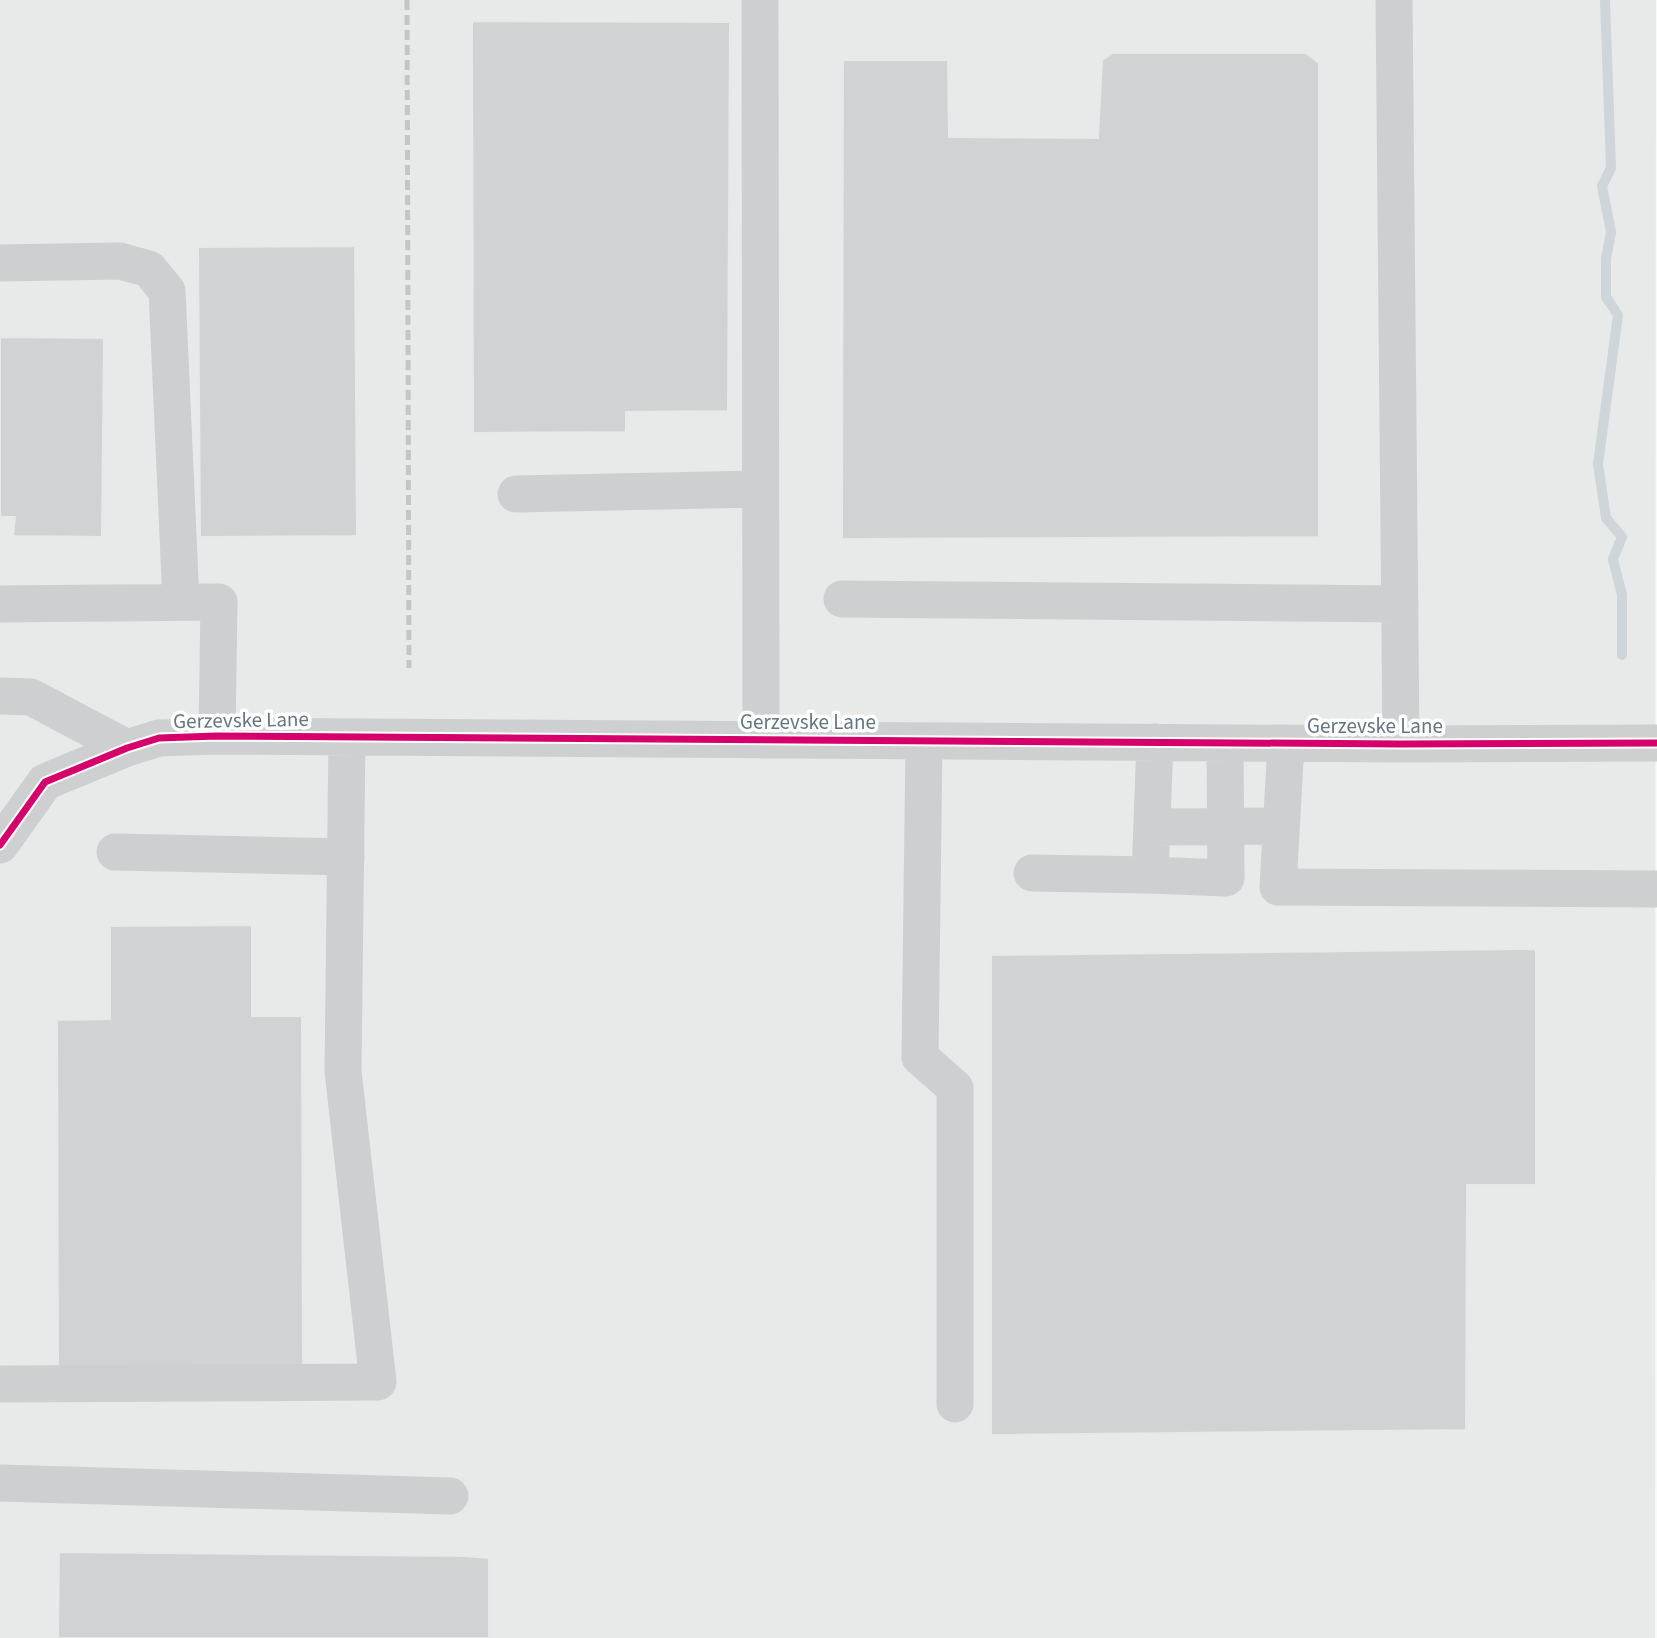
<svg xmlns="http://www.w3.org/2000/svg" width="1657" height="1638" font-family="'Source Sans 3',sans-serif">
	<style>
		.built { fill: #e8e9e9 }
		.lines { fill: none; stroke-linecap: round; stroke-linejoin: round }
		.stream { stroke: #ced6d9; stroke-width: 10 }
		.building { fill: #d0d2d3; stroke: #e8e8e8; stroke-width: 2 }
		.minor { stroke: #cecfd0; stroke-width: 37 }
		.rail { stroke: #c3c5c6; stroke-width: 5; stroke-dasharray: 10 5; stroke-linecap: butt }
		.cycleway-casing { stroke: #fff; stroke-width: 11 }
		.cycleway { stroke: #d6006c; stroke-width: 7 }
		.labels { text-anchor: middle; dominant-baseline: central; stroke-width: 7; stroke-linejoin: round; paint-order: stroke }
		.street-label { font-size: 21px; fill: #657683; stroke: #fff }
	</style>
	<rect width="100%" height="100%" fill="#f9f9f9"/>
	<path class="built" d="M0,0H1656L1655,1638H0Z"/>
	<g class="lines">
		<path class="stream" d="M1605,0L1611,168L1602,186L1611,232L1606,259V297L1618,315L1598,464L1606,518L1622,537L1613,559L1622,595V655"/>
	</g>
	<path class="building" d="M472,21L730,22L728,411L626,412V432L473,433Z
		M1113,53H1306L1319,63V537L842,539L843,60H948L949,137L1098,138L1102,60Z
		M355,246L357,536L200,537L198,247Z
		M0,337L104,338L102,537L13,536L15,517H0Z
		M252,925V1016H302L303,1368L58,1370L57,1020L110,1019V926Z
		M1536,949V1185H1467L1466,1430L991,1435V955Z
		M59,1552L465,1556L489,1558V1638H58Z"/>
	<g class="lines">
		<path class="minor" d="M760,0L761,740
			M1394,0L1401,744
			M0,263L120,261L149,269L167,291L181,602
			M516,494L759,489
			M842,599L1400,604
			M0,604L219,602L217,736
			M0,696L31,697L127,748
			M924,741L920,1057L955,1088V1404
			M1286,743L1278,887L1657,889
			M1152,827L1281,826
			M0,845L45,782L127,748L159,738L217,736L1401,744L1657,743
			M115,852L346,857
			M1032,873L1150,875L1155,742
			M1150,875L1226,878L1225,743
			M0,1384L378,1382L343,1071L347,737
			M0,1483L450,1496"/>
		<path class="rail" d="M407,0L409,668"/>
		<g class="cycleway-casing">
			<path id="cycleway" d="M0,845L45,782L127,748L159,738L217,736L1401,744L1657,743"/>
		</g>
		<use href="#cycleway" class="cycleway"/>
	</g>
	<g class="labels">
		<g class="street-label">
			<text transform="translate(241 720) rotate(-1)">Gerzevske Lane</text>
			<text x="808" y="722">Gerzevske Lane</text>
			<text x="1375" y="726">Gerzevske Lane</text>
		</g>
	</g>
</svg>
